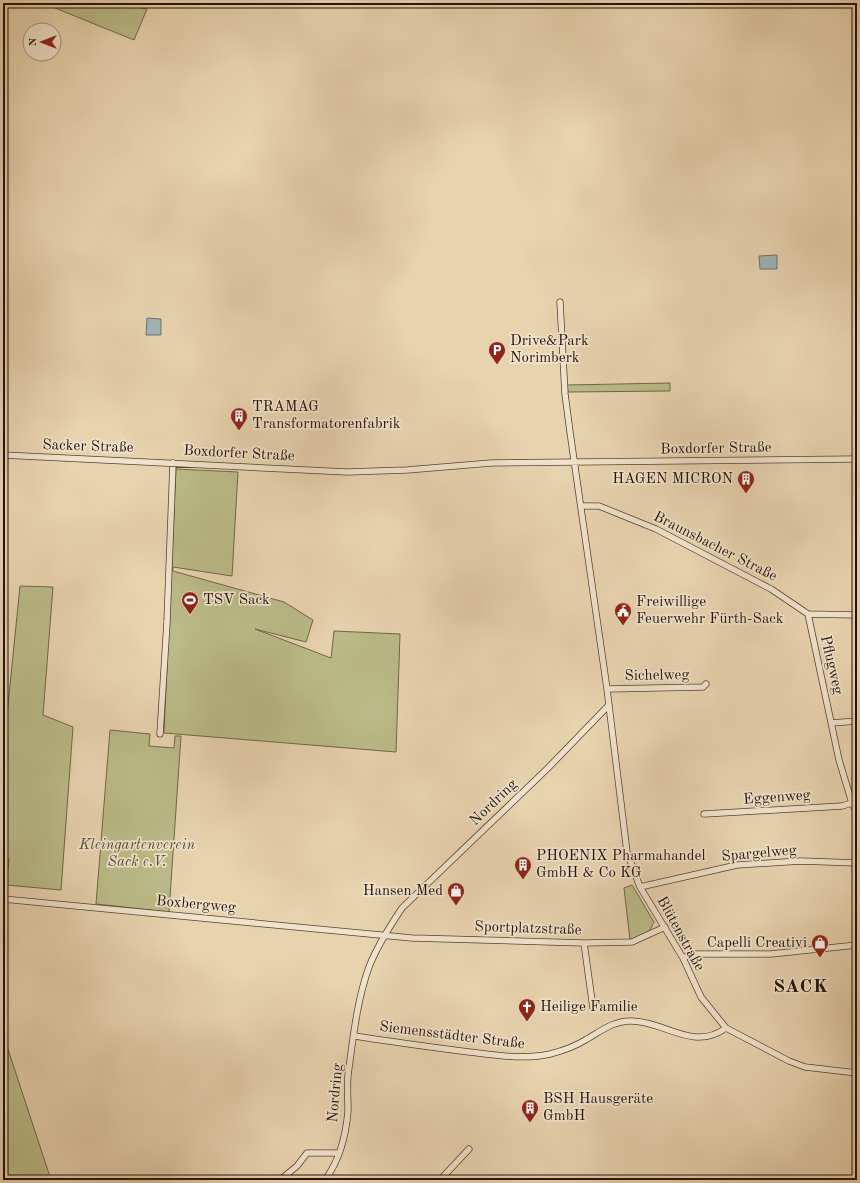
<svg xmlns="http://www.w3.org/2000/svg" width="860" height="1183" font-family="'Old Standard TT',serif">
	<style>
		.green { fill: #babb88; stroke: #6f6648 }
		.water { fill: #9eb4b7; stroke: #6d7371 }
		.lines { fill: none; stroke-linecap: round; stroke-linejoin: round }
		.minor-casing { stroke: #554231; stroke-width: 7 }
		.minor { stroke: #f0e2cb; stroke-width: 5.5 }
		.labels { text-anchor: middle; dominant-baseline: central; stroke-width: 3.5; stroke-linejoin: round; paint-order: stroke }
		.poi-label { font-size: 15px; fill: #241107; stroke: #f0e2cb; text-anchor: start }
		.street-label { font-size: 15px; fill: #241107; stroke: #f0e2cb }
		.park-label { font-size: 15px; font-style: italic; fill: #584c34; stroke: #f0e2cb }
		.district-label { font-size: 19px; font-weight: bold; letter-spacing: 1px; fill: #241107; stroke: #f0e2cb }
	</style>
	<rect width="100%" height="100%" fill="#e8d3af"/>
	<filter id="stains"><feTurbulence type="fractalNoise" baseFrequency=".005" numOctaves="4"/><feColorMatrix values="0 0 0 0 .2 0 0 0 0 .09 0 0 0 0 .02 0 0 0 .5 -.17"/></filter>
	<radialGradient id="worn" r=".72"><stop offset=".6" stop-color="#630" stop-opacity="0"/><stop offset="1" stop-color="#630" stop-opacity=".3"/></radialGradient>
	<path class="green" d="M57,3H115L147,9L134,40L55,8Z
		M670,383V391L568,392L567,385Z
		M176,469L238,472L232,576L173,567V571L284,602L313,620L306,642L255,629L331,658L334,631L400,634L396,752L164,733Z
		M20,586L53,587L43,715L73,727L61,890L6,885L9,859L3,860V719H5L7,715Z
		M110,730L150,734L149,746L174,748L175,736H181L169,912L96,904Z
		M632,885L654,922L649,932L630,940L624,888Z
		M3,1034L51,1180H3Z"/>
	<path class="water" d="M777,255V269H760L759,256Z
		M147,318L161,319V335H146Z"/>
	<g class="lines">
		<g class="minor-casing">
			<path id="minor" d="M560,302L565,394L570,432L607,689L627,852L640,887L683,958L701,997L726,1028L789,1061L805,1067L857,1073
				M3,455L347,472L407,470L491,463L857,459
				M581,506H599L656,529L771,589L808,614L857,615
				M808,614L839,760L852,803L857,813
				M607,689L703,687L706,684
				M832,723L857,721
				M160,734L167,622L173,463
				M704,814L842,806L852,803
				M640,887L737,865L801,861L857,863
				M3,899L412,938L584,943L632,942L665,927
				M584,943L593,1008
				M683,958L692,954H771L857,945
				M355,1036C392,1042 430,1047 469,1052C496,1055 523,1060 550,1054C562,1051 576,1046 587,1039C601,1031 613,1021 631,1021C665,1021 693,1052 726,1028
				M280,1180L297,1166L307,1153H339
				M325,1180C339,1161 346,1135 348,1111C348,1099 347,1087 348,1075C353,1039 357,1000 369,967C377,946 390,926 402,908L548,768L609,705
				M440,1180L469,1149"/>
		</g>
		<use href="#minor" class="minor"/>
	</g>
	<defs>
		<g id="parking-pin" transform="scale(0.9)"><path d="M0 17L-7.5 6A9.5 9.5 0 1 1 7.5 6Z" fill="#8f2418" stroke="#f0e2cb"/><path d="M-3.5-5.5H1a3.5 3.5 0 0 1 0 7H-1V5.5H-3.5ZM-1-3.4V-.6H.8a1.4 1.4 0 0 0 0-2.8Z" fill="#fff"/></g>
		<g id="building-pin" transform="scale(0.9)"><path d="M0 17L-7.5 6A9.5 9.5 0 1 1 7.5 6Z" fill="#8f2418" stroke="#f0e2cb"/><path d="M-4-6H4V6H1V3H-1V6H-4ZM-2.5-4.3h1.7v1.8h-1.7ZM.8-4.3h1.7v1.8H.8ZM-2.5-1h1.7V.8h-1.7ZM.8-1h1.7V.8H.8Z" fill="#fff"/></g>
		<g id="stadium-pin" transform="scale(0.9)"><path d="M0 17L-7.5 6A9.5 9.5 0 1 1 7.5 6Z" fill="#8f2418" stroke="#f0e2cb"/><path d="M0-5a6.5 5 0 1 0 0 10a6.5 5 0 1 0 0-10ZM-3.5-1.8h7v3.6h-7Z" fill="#fff"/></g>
		<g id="civic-pin" transform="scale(0.9)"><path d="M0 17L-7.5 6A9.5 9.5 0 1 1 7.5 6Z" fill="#8f2418" stroke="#f0e2cb"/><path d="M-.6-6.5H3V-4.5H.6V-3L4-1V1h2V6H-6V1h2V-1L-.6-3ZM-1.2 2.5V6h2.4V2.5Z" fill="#fff"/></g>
		<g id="shop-pin" transform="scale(0.9)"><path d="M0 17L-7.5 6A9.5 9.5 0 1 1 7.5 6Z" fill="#8f2418" stroke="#f0e2cb"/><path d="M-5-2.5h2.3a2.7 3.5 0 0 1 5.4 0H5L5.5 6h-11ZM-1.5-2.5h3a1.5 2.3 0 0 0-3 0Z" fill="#fff"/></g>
		<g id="church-pin" transform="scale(0.9)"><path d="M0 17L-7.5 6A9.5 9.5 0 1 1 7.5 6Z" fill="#8f2418" stroke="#f0e2cb"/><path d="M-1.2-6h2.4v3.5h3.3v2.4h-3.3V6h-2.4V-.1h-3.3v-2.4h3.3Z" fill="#fff"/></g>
	</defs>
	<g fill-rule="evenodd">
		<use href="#parking-pin" x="497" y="350"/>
		<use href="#building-pin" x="239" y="416"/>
		<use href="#building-pin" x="746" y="479"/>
		<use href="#stadium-pin" x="190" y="600"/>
		<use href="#civic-pin" x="623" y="611"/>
		<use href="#building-pin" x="523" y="865"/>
		<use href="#shop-pin" x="456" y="891"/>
		<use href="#shop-pin" x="820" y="943"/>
		<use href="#church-pin" x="527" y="1007"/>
		<use href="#building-pin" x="530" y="1108"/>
	</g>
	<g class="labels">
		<g class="poi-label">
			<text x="510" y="341">Drive&amp;Park<tspan x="510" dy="17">Norimberk</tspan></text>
			<text x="252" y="407">TRAMAG<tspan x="252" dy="17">Transformatorenfabrik</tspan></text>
			<text x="733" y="479" text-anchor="end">HAGEN MICRON</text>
			<text x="203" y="600">TSV Sack</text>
			<text x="636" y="602">Freiwillige<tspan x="636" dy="17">Feuerwehr Fürth-Sack</tspan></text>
			<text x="536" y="856">PHOENIX Pharmahandel<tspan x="536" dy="17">GmbH &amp; Co KG</tspan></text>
			<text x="443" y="891" text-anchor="end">Hansen Med</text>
			<text x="807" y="943" text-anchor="end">Capelli Creativi</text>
			<text x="540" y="1007">Heilige Familie</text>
			<text x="543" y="1099">BSH Hausgeräte<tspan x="543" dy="17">GmbH</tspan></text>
		</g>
		<g class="street-label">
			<text transform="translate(88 447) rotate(2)">Sacker Straße</text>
			<text transform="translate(716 449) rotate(-1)">Boxdorfer Straße</text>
			<text transform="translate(239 454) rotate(3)">Boxdorfer Straße</text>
			<text transform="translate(715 547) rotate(27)">Braunsbacher Straße</text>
			<text transform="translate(831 665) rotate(77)">Pflugweg</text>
			<text transform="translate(657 676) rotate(-1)">Sichelweg</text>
			<text transform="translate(777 798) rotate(-4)">Eggenweg</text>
			<text transform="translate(494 803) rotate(-44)">Nordring</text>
			<text transform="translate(759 854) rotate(-5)">Spargelweg</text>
			<text transform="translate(196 905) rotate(5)">Boxbergweg</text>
			<text transform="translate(528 929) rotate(2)">Sportplatzstraße</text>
			<text transform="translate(680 934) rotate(61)">Blütenstraße</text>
			<text transform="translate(452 1036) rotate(7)">Siemensstädter Straße</text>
			<text transform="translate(336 1093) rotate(-85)">Nordring</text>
		</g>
		<g class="park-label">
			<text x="137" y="845">Kleingartenverein<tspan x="137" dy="17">Sack e.V.</tspan></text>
		</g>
		<g class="district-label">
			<text x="801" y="987">SACK</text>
		</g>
	</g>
	<rect width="860" height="1183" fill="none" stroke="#e8d3af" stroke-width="16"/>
	<rect x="4" y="4" width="852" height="1175" fill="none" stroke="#241107" stroke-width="2"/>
	<rect x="8" y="8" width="844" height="1167" fill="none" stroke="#241107"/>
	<g transform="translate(42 42) rotate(270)"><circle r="19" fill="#f0e2cb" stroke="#9e8e7d"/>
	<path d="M0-3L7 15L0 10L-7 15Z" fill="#8f2418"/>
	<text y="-6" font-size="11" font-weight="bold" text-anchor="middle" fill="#241107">N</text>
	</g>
	<rect width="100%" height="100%" filter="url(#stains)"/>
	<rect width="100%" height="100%" fill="url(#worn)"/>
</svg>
